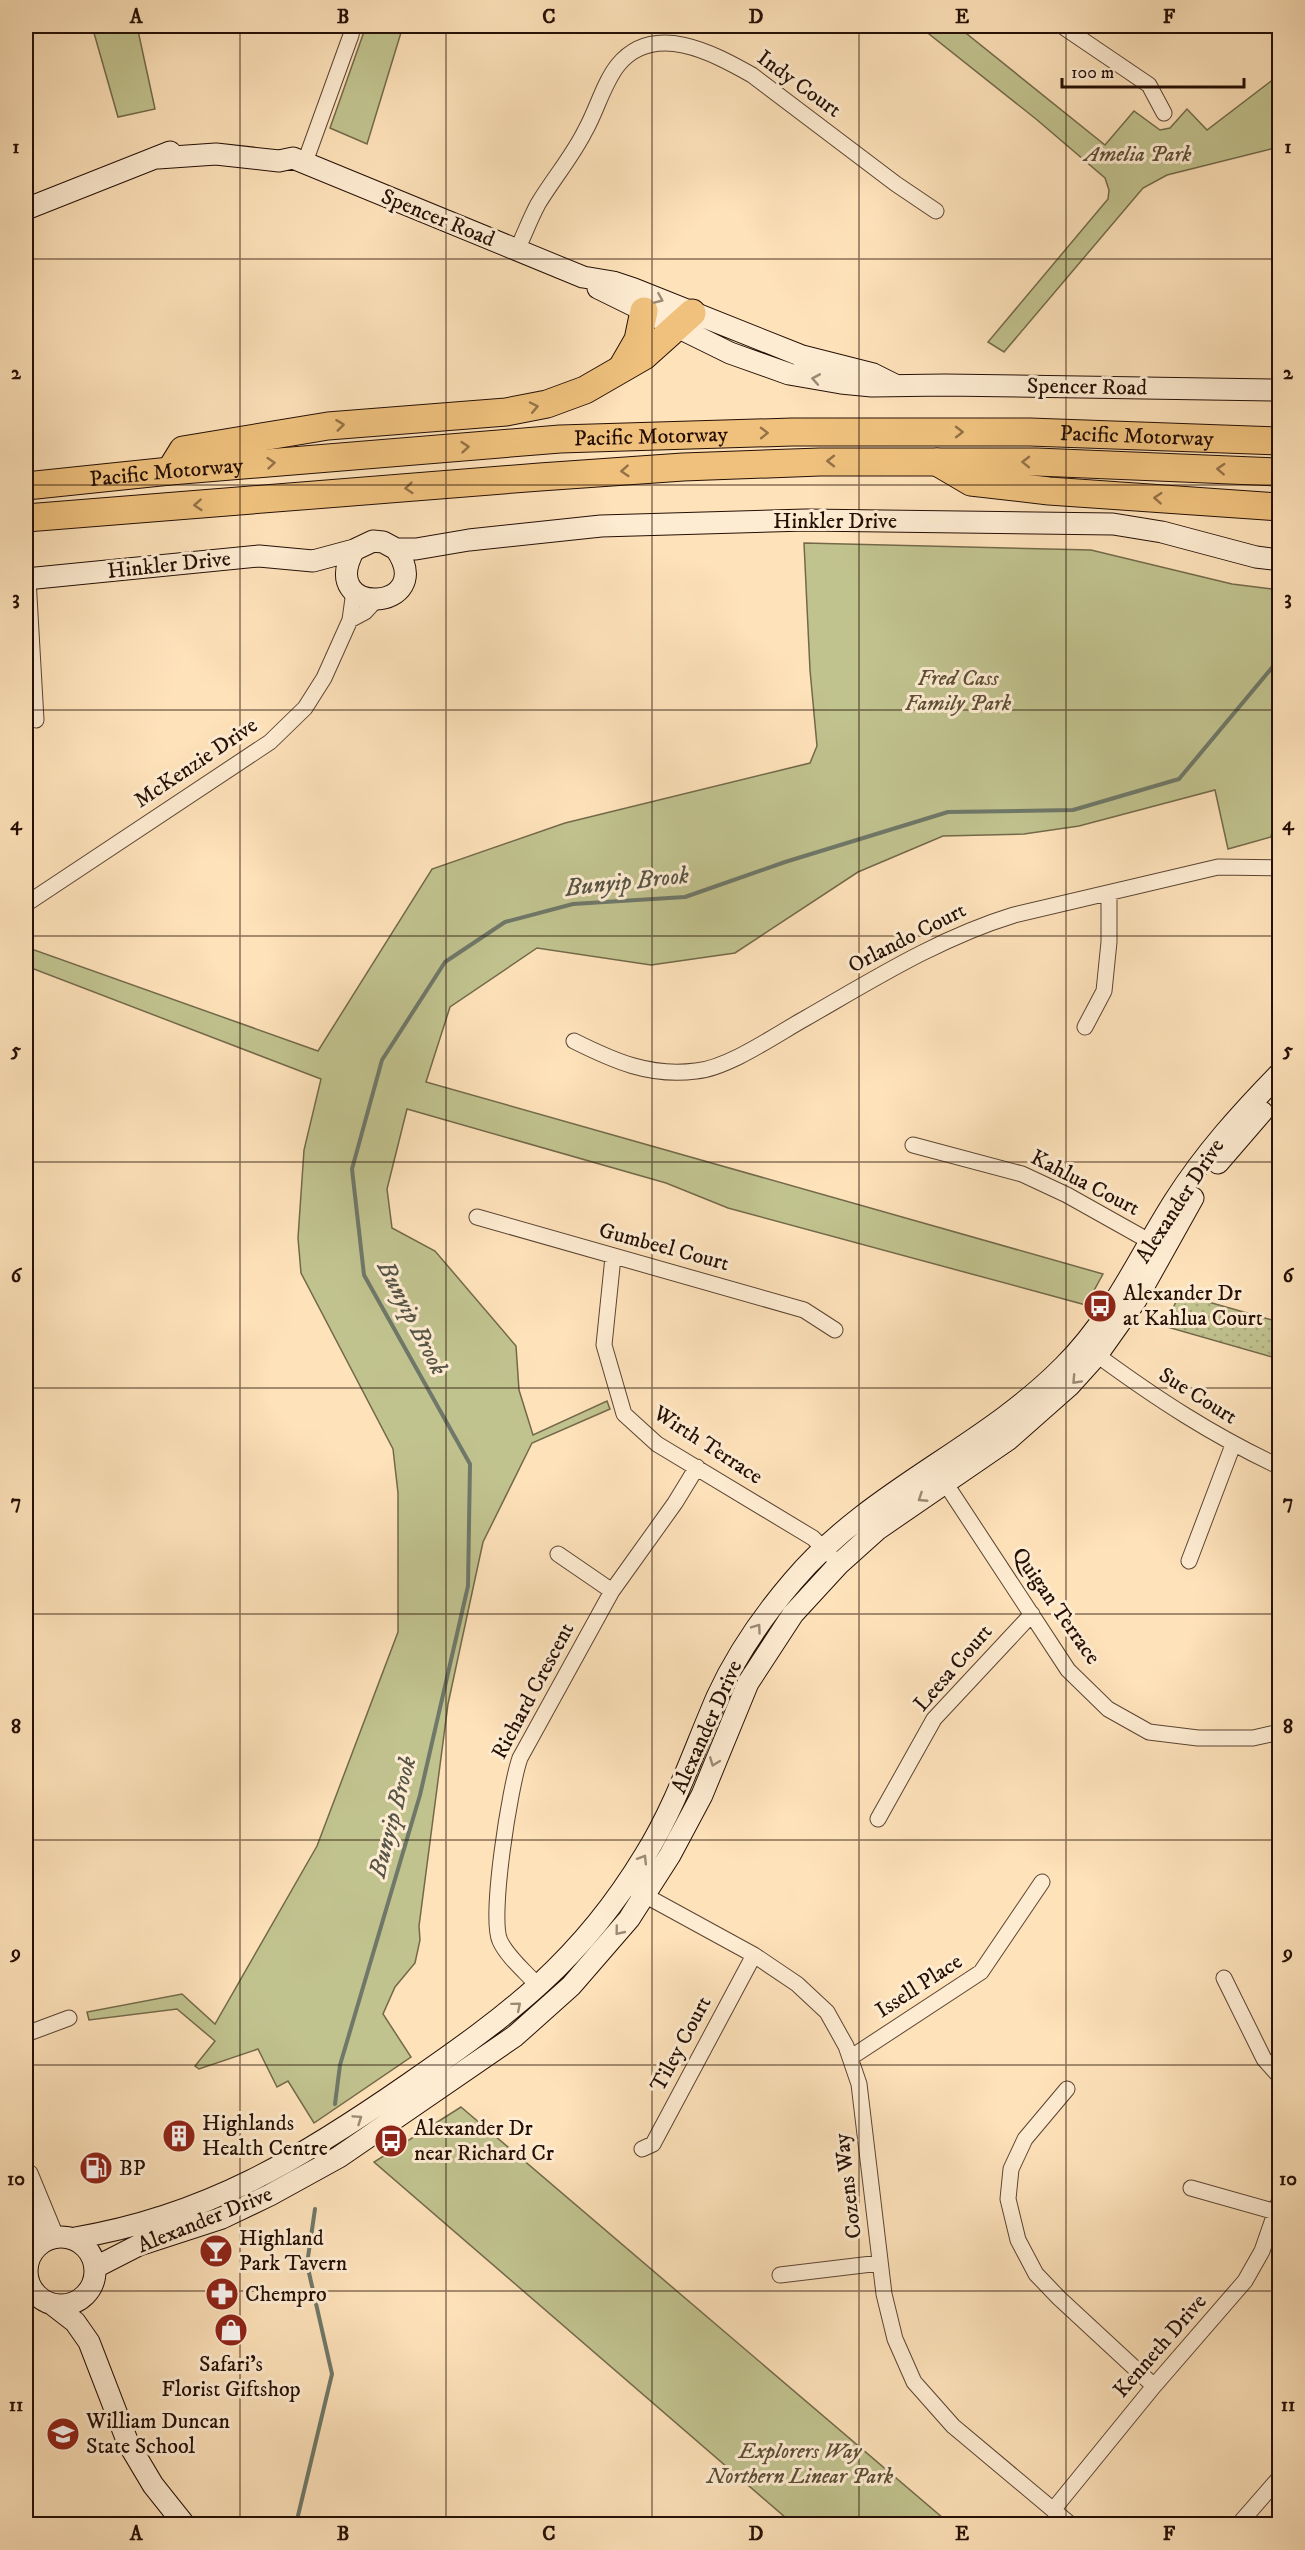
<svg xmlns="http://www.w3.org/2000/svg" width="1305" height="2550" font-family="'IM FELL DW Pica',serif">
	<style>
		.grass { fill: url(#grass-dots); stroke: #73694a; stroke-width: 1.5 }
		.green { fill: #c1c38f; stroke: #73694a; stroke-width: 1.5 }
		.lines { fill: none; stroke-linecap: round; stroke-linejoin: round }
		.stream { stroke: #6f7869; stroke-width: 4 }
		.street-casing { stroke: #5b4432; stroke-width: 17 }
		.secondary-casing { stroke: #250f05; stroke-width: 23 }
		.highway-casing { stroke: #250f05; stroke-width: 29 }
		.street { stroke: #feecd2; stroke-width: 15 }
		.secondary { stroke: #feecd2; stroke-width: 21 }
		.highway { stroke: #efc17d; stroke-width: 27 }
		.oneway { stroke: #9c8976 }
		.oneway2 { stroke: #947147 }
		.grid { fill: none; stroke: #250f05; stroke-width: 1.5; stroke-opacity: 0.55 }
		.labels { text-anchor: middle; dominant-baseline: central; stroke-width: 6; stroke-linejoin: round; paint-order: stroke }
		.street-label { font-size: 22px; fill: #250f05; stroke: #feecd2 }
		.park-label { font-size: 22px; font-style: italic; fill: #5c4e35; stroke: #feecd2 }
		.poi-label { font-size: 22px; fill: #250f05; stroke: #feecd2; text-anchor: start }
		.water-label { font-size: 24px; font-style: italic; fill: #565547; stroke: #feecd2 }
		.neatline { fill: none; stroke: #250f05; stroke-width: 2 }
		.grid-label { font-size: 20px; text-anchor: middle; font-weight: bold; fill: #250f05 }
	</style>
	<defs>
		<pattern id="grass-dots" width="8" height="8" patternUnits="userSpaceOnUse" patternTransform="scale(1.5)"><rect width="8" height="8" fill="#c1c38f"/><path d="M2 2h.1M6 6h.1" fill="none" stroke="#a6a67a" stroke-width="1.8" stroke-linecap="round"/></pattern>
	</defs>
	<rect width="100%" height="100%" fill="#fee2ba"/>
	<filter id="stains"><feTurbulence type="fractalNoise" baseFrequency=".00333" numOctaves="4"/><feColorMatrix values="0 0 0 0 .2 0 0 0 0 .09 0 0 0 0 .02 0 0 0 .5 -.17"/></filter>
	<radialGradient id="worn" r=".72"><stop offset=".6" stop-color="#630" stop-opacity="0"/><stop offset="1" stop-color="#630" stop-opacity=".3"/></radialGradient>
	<path class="grass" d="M1180,1294L1279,1322V1359L1164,1326Z"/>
	<path class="green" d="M26,26H72L26,33Z
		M92,26H137L155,109L118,117Z
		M366,26H403L367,144L330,128Z
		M919,26H957L1105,145L1134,111L1160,130L1170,128L1187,109L1207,130L1279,75V147L1167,175L1143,188L1004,352L988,342L1108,199L1109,190L1105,178L1036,119Z
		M804,543L1091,550L1232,584L1279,590L1280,789L1271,837L1228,849L1215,790L1079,826L1024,834L943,836L858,872L735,953L651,965L537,948L450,1007L426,1082L1103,1274L1086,1305L728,1208L666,1183L407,1109L387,1189L392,1228L435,1251L516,1346L519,1390L533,1435L607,1401L610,1409L532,1443L483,1542L448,1704L419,1926L420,1940L415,1963L395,1987L383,2014L411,2057L314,2123L288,2081L277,2087L258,2049L199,2069L195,2066L215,2041L177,2009L89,2020L87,2012L182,1994L215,2024L317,1846L398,1632V1493L393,1449L301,1273L298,1238L304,1150L321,1079L26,966V947L318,1051L432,869L565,823L810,763L817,746L810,670Z
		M461,2107L950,2524H793L374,2162Z"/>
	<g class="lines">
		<path class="stream" d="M335,2104L340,2065L420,1795L468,1586L470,1464L364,1275L352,1169L382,1060L445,962L505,922L573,904L685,897L785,862L948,812L1073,810L1179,779L1280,658
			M296,2524L332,2374L307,2264L315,2209"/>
		<g class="street-casing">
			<path id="street" d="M1062,26L1149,85L1164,113
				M305,162L351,35L353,26
				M517,250C524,235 530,219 538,204C553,179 572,157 585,131C597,110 603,84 618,65C654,21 713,53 752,75L896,184L936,211
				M28,579L36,720
				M350,620L365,612L376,600
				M26,904L270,742L305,708L324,678L350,620L354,591
				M1085,1027L1104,991L1109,942V894
				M574,1041C614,1061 650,1077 696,1071C729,1068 777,1034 806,1018C874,979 939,938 1014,915L1218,867L1280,868
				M913,1145L1022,1174L1067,1195L1158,1246
				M477,1217L804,1310L835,1330
				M613,1257L604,1345L624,1414L657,1444L813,1538L830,1555
				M1097,1355C1157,1399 1212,1435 1280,1467
				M940,1475L1068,1670L1108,1709L1149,1732L1198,1738H1253L1280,1732
				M558,1554L612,1591
				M1189,1561L1233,1445
				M878,1819L934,1719L1032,1614
				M637,1891L754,1955L797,1984L827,2012L846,2046L859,2084L884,2294L895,2339L914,2382L953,2426L1070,2524
				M1224,1978L1264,2059L1280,2077
				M539,1987C527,1973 508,1958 500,1941C489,1918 510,1786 520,1758L612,1591L675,1503L697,1467
				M26,2034L69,2018
				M850,2058L981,1972L1042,1882
				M1067,2089L1025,2139L1011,2169L1008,2199L1018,2240L1036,2274L1059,2298L1154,2386
				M642,2149L653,2144L754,1955
				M26,2174L30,2173L56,2236
				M1191,2188L1276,2212
				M40,2244V2204
				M780,2275L880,2263
				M1053,2510L1154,2386L1245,2281L1262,2251L1280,2199
				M1239,2524L1280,2477"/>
		</g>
		<g class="secondary-casing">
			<path id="secondary" d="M158,158L216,154L279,161L293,158L583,277L613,282L634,289L802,356L873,374L895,385
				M26,209L170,152
				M598,288L730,353L789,374L841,383L872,386L945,385L1280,390
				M354,550C316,619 439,612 396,549
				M26,579L259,556L313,561L354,550L373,541L383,542L396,549H416L469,540L601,526L806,520L1113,524L1162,532L1256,557L1280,560
				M1218,1163L1262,1112
				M27 2271a34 34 0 1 1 68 0a34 34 0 1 1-68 0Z
				M75,2238C207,2216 302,2158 410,2083C510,2014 581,1961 645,1855C676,1805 694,1750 717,1697C736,1655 763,1616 793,1581C871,1489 981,1450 1064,1366C1114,1316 1138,1258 1175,1200C1205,1153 1241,1113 1280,1073
				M96,2267L139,2245L222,2218L270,2195L339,2157L515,2036L571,1986L629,1919L670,1855L702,1795L748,1683L793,1614L839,1564L878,1529L1009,1439L1069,1386L1097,1355L1136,1300L1193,1198
				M53,2305L75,2322L89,2342L128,2443L153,2485L184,2524"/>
		</g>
		<g class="highway-casing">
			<g id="highway">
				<path d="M623,366L638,340L644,311"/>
				<path d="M937,462L971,482L1049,491L1280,507"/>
				<path d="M170,471L183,450L328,426L506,412L547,404L585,390L644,356L692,313"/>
				<path id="s1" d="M26,486L170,471L560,439L792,432H1030L1280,441"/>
				<path d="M26,518L540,477L683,467L820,462H1037L1280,472"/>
			</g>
		</g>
		<use href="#street" class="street"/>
		<use href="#secondary" class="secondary"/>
		<use href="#highway" class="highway"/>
	</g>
	<defs><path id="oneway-chevron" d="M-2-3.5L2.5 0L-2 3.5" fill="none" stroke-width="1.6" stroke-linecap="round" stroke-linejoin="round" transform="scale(1.5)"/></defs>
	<g class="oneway">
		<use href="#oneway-chevron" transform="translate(659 299) rotate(23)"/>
		<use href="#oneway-chevron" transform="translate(816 379) rotate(-170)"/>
		<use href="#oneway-chevron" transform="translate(1076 1380) rotate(133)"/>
		<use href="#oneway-chevron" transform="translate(922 1498) rotate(147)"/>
		<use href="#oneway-chevron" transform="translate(757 1628) rotate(-55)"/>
		<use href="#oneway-chevron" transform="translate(714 1762) rotate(111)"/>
		<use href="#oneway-chevron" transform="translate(643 1859) rotate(-58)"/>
		<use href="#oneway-chevron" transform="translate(619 1931) rotate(129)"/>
		<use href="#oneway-chevron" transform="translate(517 2006) rotate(-40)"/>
		<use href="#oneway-chevron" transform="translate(358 2119) rotate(-34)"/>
	</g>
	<g class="oneway2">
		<use href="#oneway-chevron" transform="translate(534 407) rotate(-12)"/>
		<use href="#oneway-chevron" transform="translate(340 425) rotate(-7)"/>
		<use href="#oneway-chevron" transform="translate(959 432)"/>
		<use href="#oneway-chevron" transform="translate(764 433) rotate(-1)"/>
		<use href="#oneway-chevron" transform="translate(465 447) rotate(-5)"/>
		<use href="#oneway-chevron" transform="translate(831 461) rotate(180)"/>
		<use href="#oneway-chevron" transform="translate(1026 462) rotate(-179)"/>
		<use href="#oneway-chevron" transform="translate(271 463) rotate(-5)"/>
		<use href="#oneway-chevron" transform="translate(1221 469) rotate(-177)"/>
		<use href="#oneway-chevron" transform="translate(625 471) rotate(176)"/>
		<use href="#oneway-chevron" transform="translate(409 488) rotate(175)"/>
		<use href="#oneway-chevron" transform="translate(1158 498) rotate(-176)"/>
		<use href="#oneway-chevron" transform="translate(198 505) rotate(176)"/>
	</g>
	<path class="grid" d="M240,26V2524M446,26V2524M652,26V2524M859,26V2524M1066,26V2524M26,259H1280M26,485H1280M26,710H1280M26,936H1280M26,1162H1280M26,1388H1280M26,1614H1280M26,1840H1280M26,2065H1280M26,2291H1280"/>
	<defs>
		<g id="bus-disc" transform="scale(1.725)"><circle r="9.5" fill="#8f2418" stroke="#feecd2"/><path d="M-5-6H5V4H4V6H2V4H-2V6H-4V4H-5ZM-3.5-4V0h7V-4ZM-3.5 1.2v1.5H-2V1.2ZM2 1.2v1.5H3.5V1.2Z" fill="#fff"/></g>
		<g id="building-disc" transform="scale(1.725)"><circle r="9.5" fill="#8f2418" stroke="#feecd2"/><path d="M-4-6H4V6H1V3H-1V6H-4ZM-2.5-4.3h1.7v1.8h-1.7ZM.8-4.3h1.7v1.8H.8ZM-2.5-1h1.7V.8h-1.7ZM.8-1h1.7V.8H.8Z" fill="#fff"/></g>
		<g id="fuel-disc" transform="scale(1.725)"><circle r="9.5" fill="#8f2418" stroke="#feecd2"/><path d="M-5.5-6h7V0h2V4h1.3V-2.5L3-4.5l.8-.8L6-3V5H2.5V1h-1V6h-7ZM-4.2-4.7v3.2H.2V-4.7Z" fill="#fff"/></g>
		<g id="bar-disc" transform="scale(1.725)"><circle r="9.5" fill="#8f2418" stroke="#feecd2"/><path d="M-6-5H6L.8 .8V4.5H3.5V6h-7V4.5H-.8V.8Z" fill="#fff"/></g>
		<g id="pharmacy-disc" transform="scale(1.725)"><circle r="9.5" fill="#8f2418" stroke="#feecd2"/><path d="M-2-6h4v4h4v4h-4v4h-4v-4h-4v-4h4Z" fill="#fff"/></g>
		<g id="shop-disc" transform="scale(1.725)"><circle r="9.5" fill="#8f2418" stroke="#feecd2"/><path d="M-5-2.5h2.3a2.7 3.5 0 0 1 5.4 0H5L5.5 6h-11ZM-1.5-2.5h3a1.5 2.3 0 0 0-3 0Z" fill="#fff"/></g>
		<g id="school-disc" transform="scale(1.725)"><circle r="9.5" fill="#8f2418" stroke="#feecd2"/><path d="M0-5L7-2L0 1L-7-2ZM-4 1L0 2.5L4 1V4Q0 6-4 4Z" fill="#fff"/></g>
	</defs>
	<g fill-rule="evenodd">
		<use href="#bus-disc" x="1100" y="1306"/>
		<use href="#building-disc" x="179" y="2136"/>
		<use href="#bus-disc" x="391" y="2141"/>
		<use href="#fuel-disc" x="96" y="2168"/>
		<use href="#bar-disc" x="216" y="2251"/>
		<use href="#pharmacy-disc" x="222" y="2294"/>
		<use href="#shop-disc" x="231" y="2330"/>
		<use href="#school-disc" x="63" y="2434"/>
	</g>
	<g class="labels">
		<g class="street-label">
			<text transform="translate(799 84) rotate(36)">Indy Court</text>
			<text transform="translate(438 218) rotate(22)">Spencer Road</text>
			<text transform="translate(1087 387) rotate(1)">Spencer Road</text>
			<text stroke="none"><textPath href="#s1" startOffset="627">Pacific Motorway</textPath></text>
			<text stroke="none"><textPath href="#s1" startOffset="1113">Pacific Motorway</textPath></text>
			<text stroke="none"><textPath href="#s1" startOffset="141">Pacific Motorway</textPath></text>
			<text x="835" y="521">Hinkler Drive</text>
			<text transform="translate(169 565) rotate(-6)">Hinkler Drive</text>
			<text transform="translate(196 763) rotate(-34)">McKenzie Drive</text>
			<text transform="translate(907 938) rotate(-27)">Orlando Court</text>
			<text transform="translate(1085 1183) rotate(27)">Kahlua Court</text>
			<text transform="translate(1180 1201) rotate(-57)">Alexander Drive</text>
			<text transform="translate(664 1247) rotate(15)">Gumbeel Court</text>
			<text transform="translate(1198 1396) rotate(32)">Sue Court</text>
			<text transform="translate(708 1445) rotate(33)">Wirth Terrace</text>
			<text transform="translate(1056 1606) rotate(55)">Quigan Terrace</text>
			<text transform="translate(953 1668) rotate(-49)">Leesa Court</text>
			<text transform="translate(533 1691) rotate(-62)">Richard Crescent</text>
			<text transform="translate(707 1727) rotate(-66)">Alexander Drive</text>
			<text transform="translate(919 1986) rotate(-33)">Issell Place</text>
			<text transform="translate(681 2044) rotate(-62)">Tiley Court</text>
			<text transform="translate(848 2186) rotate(-97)">Cozens Way</text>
			<text transform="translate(205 2220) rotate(-22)">Alexander Drive</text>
			<text transform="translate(1160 2346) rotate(-49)">Kenneth Drive</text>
		</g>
		<g class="park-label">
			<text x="1138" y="154">Amelia Park</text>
			<text x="958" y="678">Fred Cass<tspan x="958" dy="25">Family Park</tspan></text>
			<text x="800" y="2451">Explorers Way<tspan x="800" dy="25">Northern Linear Park</tspan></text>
		</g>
		<g class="poi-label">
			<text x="1123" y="1293">Alexander Dr<tspan x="1123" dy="25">at Kahlua Court</tspan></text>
			<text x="202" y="2123">Highlands<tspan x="202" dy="25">Health Centre</tspan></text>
			<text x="414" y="2128">Alexander Dr<tspan x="414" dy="25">near Richard Cr</tspan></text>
			<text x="119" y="2168">BP</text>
			<text x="239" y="2238">Highland<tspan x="239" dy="25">Park Tavern</tspan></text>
			<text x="245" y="2294">Chempro</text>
			<text x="231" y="2364" text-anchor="middle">Safari's<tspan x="231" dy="25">Florist Giftshop</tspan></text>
			<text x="86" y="2421">William Duncan<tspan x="86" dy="25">State School</tspan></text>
		</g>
		<g class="water-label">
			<text transform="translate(627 882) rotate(-6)">Bunyip Brook</text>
			<text transform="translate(412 1318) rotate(63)">Bunyip Brook</text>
			<text transform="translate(393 1817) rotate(-75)">Bunyip Brook</text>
		</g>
	</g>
	<rect width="1305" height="2550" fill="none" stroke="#fee2ba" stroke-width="66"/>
	<path d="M1062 78v9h182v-9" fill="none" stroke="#250f05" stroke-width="3"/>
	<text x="1071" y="78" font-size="18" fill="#250f05" stroke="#feecd2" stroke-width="4.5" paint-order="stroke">100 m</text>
	<rect x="33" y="33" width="1239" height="2484" class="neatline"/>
	<g class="grid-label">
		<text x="136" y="23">A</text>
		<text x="343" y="23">B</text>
		<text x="549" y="23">C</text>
		<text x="756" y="23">D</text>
		<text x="962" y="23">E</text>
		<text x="1169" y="23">F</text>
		<text x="16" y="153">1</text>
		<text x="1288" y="153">1</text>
		<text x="16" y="379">2</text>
		<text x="1288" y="379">2</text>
		<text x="16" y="604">3</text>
		<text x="1288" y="604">3</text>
		<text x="16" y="830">4</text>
		<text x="1288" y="830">4</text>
		<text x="16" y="1056">5</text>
		<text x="1288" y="1056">5</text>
		<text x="16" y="1282">6</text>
		<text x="1288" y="1282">6</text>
		<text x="16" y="1508">7</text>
		<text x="1288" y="1508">7</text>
		<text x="16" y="1733">8</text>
		<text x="1288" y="1733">8</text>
		<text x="16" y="1959">9</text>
		<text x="1288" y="1959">9</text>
		<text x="16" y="2185">10</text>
		<text x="1288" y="2185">10</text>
		<text x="16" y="2411">11</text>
		<text x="1288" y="2411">11</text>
		<text x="136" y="2540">A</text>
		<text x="343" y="2540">B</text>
		<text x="549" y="2540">C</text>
		<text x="756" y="2540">D</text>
		<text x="962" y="2540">E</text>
		<text x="1169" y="2540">F</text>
	</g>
	<rect width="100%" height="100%" filter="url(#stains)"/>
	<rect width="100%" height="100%" fill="url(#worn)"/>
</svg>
